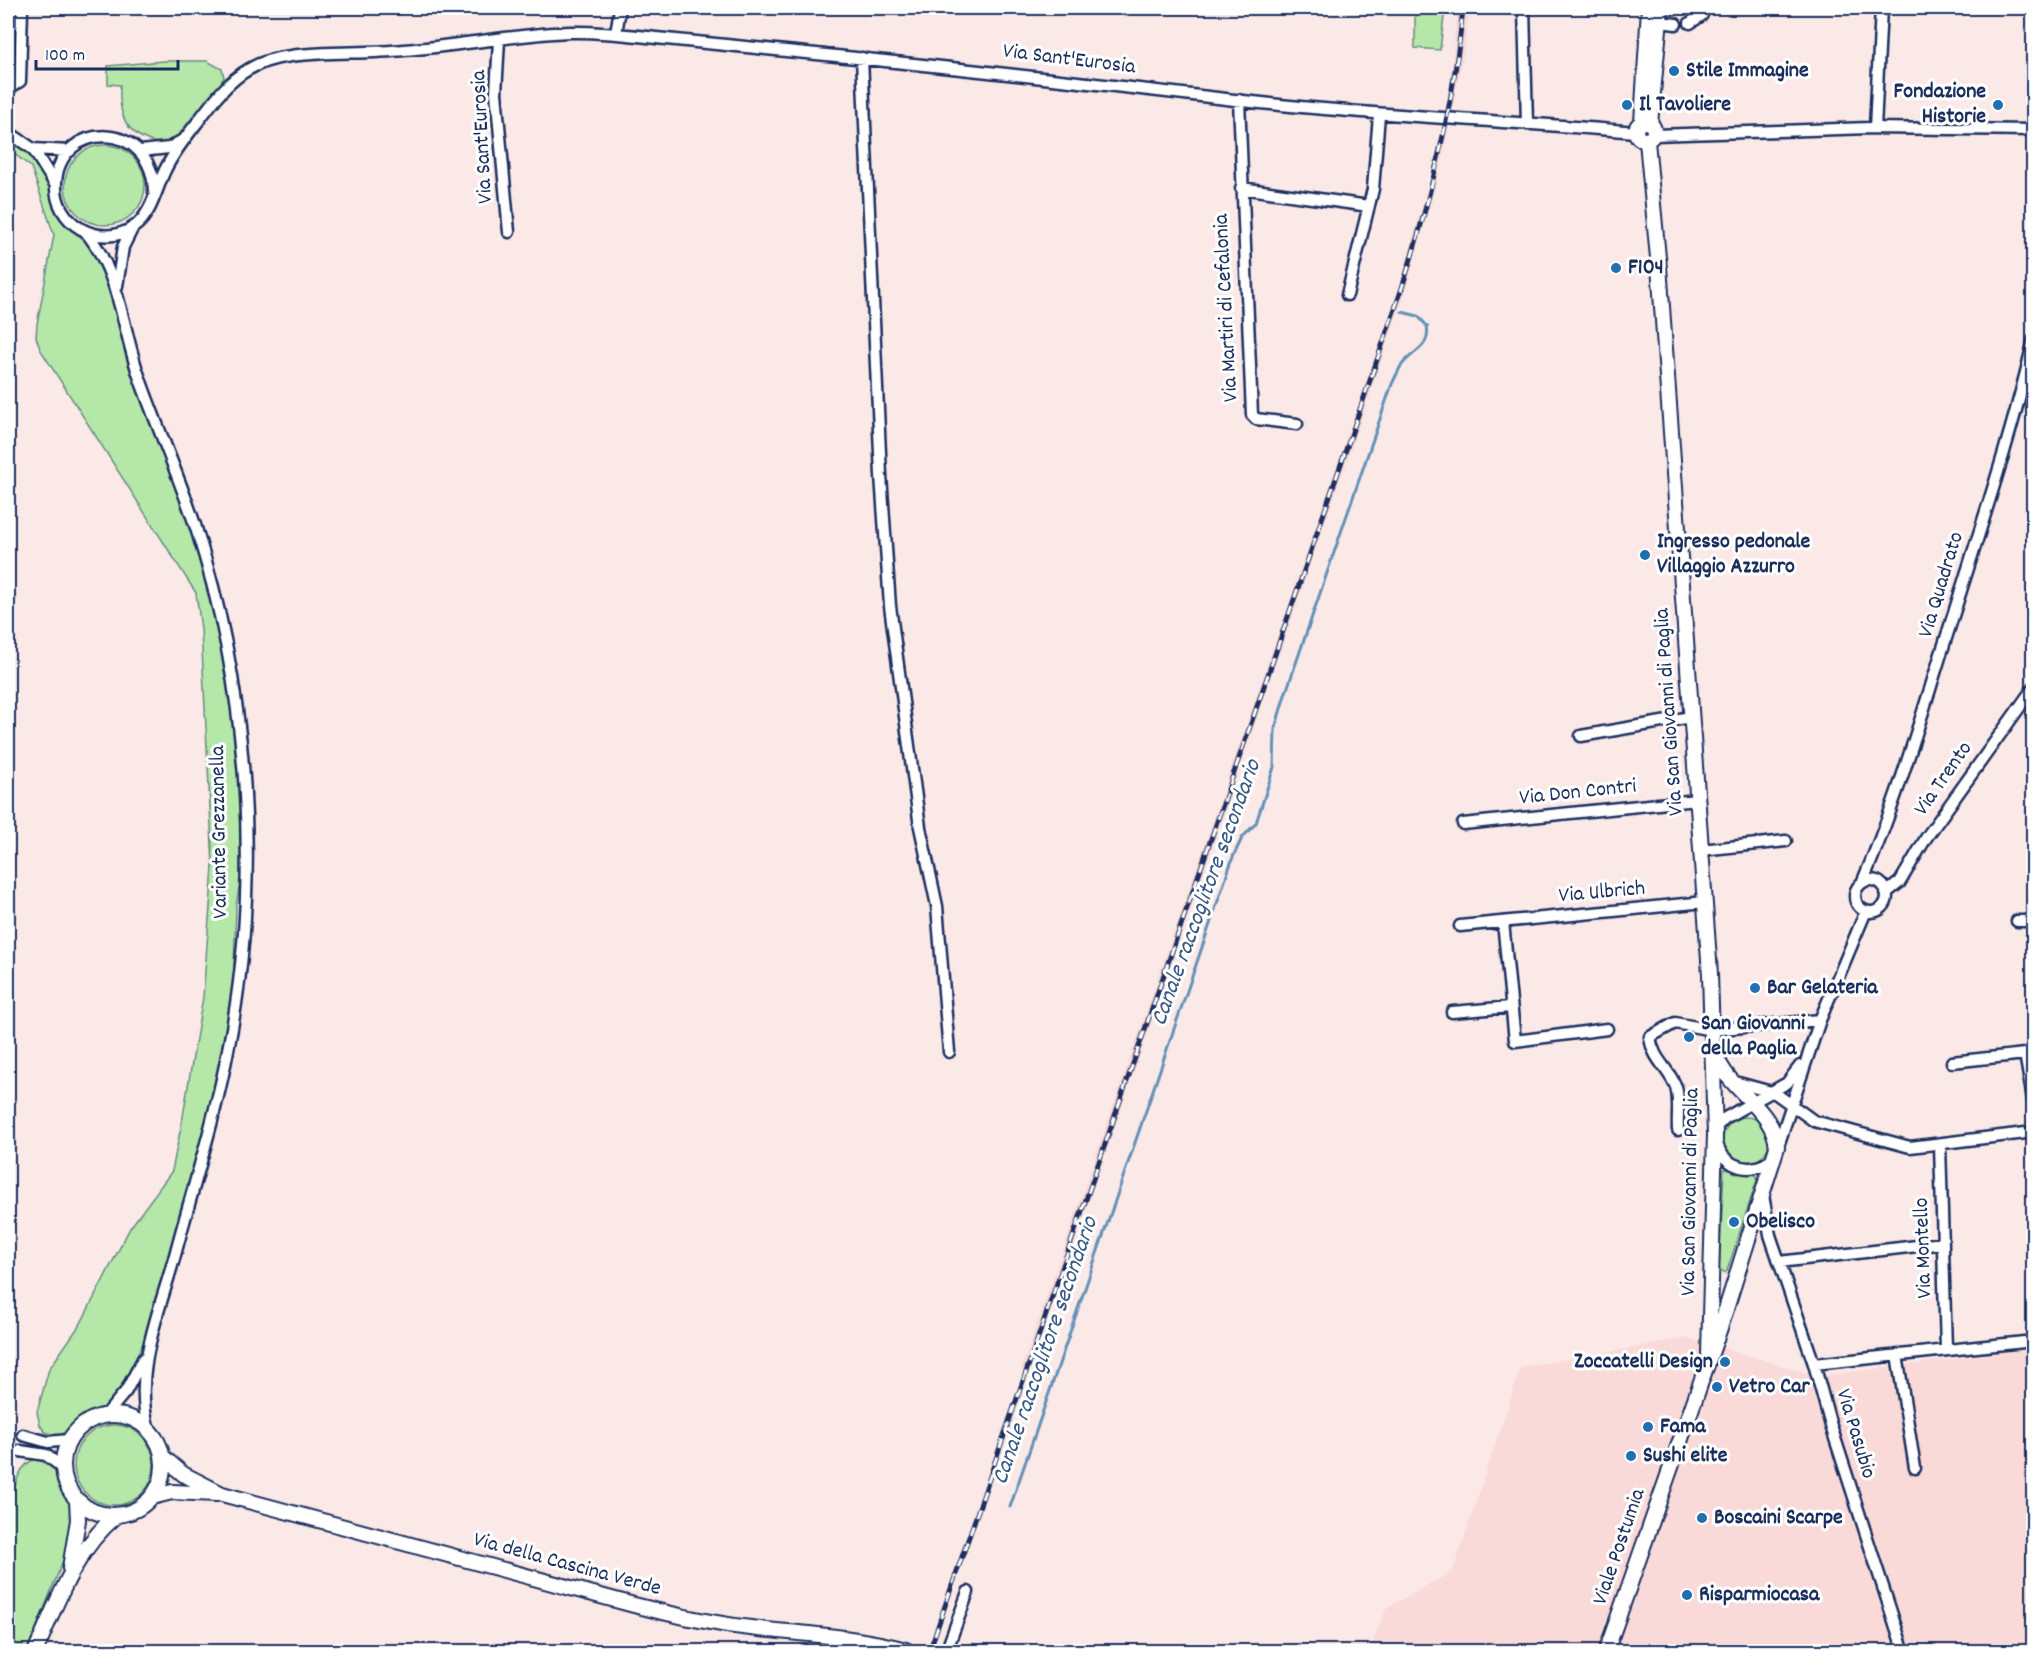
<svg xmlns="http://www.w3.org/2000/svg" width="2041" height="1659" font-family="Dekko,sans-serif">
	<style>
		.built { fill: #f9dad8 }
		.green { fill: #b4e7a8; stroke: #688b83; stroke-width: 1.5 }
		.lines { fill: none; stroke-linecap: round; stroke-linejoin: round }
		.stream { stroke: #6291b7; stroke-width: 3 }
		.minor-casing { stroke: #1b2f5e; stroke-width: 15 }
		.major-casing { stroke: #1b2f5e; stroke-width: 18 }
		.minor { stroke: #fff; stroke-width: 10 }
		.major { stroke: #fff; stroke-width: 14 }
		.rail-casing { stroke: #1b2f5e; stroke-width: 5 }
		.rail { stroke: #fff; stroke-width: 3; stroke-dasharray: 9; stroke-linecap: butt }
		.poi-dot { fill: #1f6fb2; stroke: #fff; stroke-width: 2 }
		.labels { text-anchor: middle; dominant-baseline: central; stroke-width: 6; stroke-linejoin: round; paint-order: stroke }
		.street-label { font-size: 22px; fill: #1b2f5e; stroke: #fff }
		.poi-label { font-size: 22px; font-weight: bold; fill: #1b2f5e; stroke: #fff; text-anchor: start }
		.water-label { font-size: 24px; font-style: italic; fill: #385883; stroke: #fff }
	</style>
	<rect width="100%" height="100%" fill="#fbe9e8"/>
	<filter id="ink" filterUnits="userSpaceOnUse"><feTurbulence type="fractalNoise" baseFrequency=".0167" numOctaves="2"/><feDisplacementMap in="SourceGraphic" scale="12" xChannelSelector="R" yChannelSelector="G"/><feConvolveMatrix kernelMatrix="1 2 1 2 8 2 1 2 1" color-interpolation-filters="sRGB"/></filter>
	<g filter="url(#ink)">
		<path class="built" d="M1457,8H1469L1465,46L1441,166L1405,293L1029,1373L1021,1370L1398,291L1434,166L1450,86Z
			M1688,1338L1818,1376L2033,1349V1651L1369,1652L1386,1608L1453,1571L1521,1367Z"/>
		<path class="green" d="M1415,8H1445L1440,50L1415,48Z
			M164,61H207L222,69L224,77C216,92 192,131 177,139C156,150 127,135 122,112C119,103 120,94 120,85L108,84V66Z
			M8,135L18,140L49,175L60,214L70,227L96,247L209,587L227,670L238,756L241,875L236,906L233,995L226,1034L200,1151L146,1337L116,1401L79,1420L67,1434L59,1436L45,1432L40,1425L37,1412L49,1369L81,1323L130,1228L172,1171L182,1122L203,997L213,867L201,629L196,593L40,349L36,337L37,324L54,235L31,167L8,149Z
			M65 185a40 40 0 1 1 80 0a40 40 0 1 1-80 0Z
			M1723 1140a23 23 0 1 1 46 0a23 23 0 1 1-46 0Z
			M1724,1169L1752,1173L1758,1177L1727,1271L1724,1273L1719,1270Z
			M74 1465a40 40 0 1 1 80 0a40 40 0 1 1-80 0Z
			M43,1457L57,1465L73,1502L71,1541L27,1651L8,1652C8,1607 0,1508 21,1471C26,1463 34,1458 43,1457Z"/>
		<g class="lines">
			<path class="stream" d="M1010,1507L1233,857L1242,838L1256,823L1274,767L1275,729L1284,698L1392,384C1395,378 1398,371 1401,366C1413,350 1431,348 1427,326L1418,316L1402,312"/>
			<g class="minor-casing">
				<path id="minor" d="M1524,8L1527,124
					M1660,22L1676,24
					M1690,23L1702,15L1703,8
					M616,34L620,8
					M499,40L496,93L509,232
					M862,58L881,475L890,606L920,827L937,906L949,1052
					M8,89L20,81L22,8
					M1239,100L1252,415L1256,419L1297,424
					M1875,128L1881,8
					M8,132L33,149L55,184
					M1654,135L1870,128L2034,130
					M33,149L70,151
					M141,151L169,148L181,141
					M1241,188L1369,206
					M154,192C153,119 60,120 56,182C53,224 100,250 134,227C152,214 156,189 165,170C173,154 185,138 196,124C223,88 243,61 291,56C328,51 366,54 404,50C460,46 515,34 571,32C599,31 628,35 656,38C699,42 743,47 786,51C939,66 1091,83 1243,101C1373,116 1504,120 1635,132
					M86,232C120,274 122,327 139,376C157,427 179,476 196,528C249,693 262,879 228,1050C215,1119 193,1187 175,1255C160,1311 132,1372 149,1430
					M117,286L123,247L133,227
					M1347,295L1373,189L1379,115
					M1581,736L1691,717
					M1463,824L1697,800
					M1701,850L1786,841
					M1855 896a16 16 0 1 1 32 0a16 16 0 1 1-32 0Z
					M1862,883C1897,802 1921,716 1948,632C1978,535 2011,439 2034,339
					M1886,893L1900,882L1926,838L2034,687
					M2017,921H2034
					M1503,922L1515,1041L1607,1029
					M1460,926L1705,902
					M1452,1012L1511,1007
					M1952,1062L2025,1054L2034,1105
					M1731,1081L1775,1093L1814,1121L1910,1147L2034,1132
					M1678,1130C1677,1116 1680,1101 1676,1087C1668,1067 1653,1060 1650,1037L1675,1023L1712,1030L1820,1020
					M1940,1145L1946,1349
					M1778,1146L1820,1020L1866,911
					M1774,1157C1749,1182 1709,1161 1717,1126L1725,1118L1787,1083L1800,1066
					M1763,1195L1770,1235L1814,1364L1831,1426L1904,1652
					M1779,1262L1943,1243
					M1897,1355L1915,1468
					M1814,1364L2034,1341
					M106,1415L126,1391L143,1359
					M23,1435L48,1442L69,1440
					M20,1451L46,1455L63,1468
					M946,1652L968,1592"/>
			</g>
			<g class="major-casing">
				<path id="major" d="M1636 131a9 9 0 1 1 18 0a9 9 0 1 1-18 0Z
					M1642,122L1649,8
					M1650,124L1661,8
					M1647,141L1660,279L1710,974L1715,1135L1709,1354
					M63 1465a50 50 0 1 1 100 0a50 50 0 1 1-100 0Z
					M162,1456L183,1474L222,1494L634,1605C665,1613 696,1620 728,1625C789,1634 846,1634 906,1650
					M152,1497L172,1492L217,1494
					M70,1568L78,1520L77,1501
					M35,1652C57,1603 74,1551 116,1516
					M1606,1652L1722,1322L1777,1147C1774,1109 1729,1091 1716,1056"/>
			</g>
			<use href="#minor" class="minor"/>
			<use href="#major" class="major"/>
			<g class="rail-casing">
				<path id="rail" d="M929,1652L1401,291C1431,198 1454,105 1463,8"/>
			</g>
			<use href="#rail" class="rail"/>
		</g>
	</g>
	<g class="poi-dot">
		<circle cx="1674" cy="71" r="6"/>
		<circle cx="1627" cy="105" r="6"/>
		<circle cx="1998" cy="105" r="6"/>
		<circle cx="1616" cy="268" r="6"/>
		<circle cx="1645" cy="555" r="6"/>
		<circle cx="1755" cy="988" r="6"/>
		<circle cx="1689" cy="1037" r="6"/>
		<circle cx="1734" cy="1222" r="6"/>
		<circle cx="1725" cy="1362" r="6"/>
		<circle cx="1717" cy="1387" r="6"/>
		<circle cx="1648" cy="1427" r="6"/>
		<circle cx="1631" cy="1456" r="6"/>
		<circle cx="1702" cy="1518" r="6"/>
		<circle cx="1687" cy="1595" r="6"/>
	</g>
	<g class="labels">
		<g class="street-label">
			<text transform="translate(1069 60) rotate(7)">Via Sant'Eurosia</text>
			<text transform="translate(483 137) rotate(-93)">Via Sant'Eurosia</text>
			<text transform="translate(1227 308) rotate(-93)">Via Martiri di Cefalonia</text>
			<text transform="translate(1942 585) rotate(-73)">Via Quadrato</text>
			<text transform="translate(1670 712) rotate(-94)">Via San Giovanni di Paglia</text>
			<text transform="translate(1944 779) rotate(-55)">Via Trento</text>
			<text transform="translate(1578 793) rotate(-6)">Via Don Contri</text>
			<text transform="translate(220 832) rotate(-91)">Variante Grezzanella</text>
			<text transform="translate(1602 893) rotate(-5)">Via Ulbrich</text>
			<text transform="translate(1691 1192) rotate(-89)">Via San Giovanni di Paglia</text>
			<text transform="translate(1924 1248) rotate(-92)">Via Montello</text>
			<text transform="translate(1855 1434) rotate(73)">Via Pasubio</text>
			<text transform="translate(1620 1547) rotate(-71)">Viale Postumia</text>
			<text transform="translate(567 1565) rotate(15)">Via della Cascina Verde</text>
		</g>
		<g class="poi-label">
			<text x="1686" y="71">Stile Immagine</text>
			<text x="1986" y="92" text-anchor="end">Fondazione<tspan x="1986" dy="25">Historie</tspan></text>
			<text x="1639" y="105">Il Tavoliere</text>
			<text x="1628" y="268">F104</text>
			<text x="1657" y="542">Ingresso pedonale<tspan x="1657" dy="25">Villaggio Azzurro</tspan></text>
			<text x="1767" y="988">Bar Gelateria</text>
			<text x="1701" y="1024">San Giovanni<tspan x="1701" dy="25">della Paglia</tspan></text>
			<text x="1746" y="1222">Obelisco</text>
			<text x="1713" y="1362" text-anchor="end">Zoccatelli Design</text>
			<text x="1729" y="1387">Vetro Car</text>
			<text x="1660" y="1427">Fama</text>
			<text x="1643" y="1456">Sushi elite</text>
			<text x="1714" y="1518">Boscaini Scarpe</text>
			<text x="1699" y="1595">Risparmiocasa</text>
		</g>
		<g class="water-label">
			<text transform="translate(1207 893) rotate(-70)">Canale raccoglitore secondario</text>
			<text transform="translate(1046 1351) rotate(-71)">Canale raccoglitore secondario</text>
		</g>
	</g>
	<rect width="2041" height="1659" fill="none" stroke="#fff" stroke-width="30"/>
	<rect x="15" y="15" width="2011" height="1629" fill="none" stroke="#1b2f5e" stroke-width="2" filter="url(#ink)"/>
	<path d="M36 60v9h142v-9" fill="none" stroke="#1b2f5e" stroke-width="3"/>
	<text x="45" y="60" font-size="18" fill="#1b2f5e" stroke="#ffffff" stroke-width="4.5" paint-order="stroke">100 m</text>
</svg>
